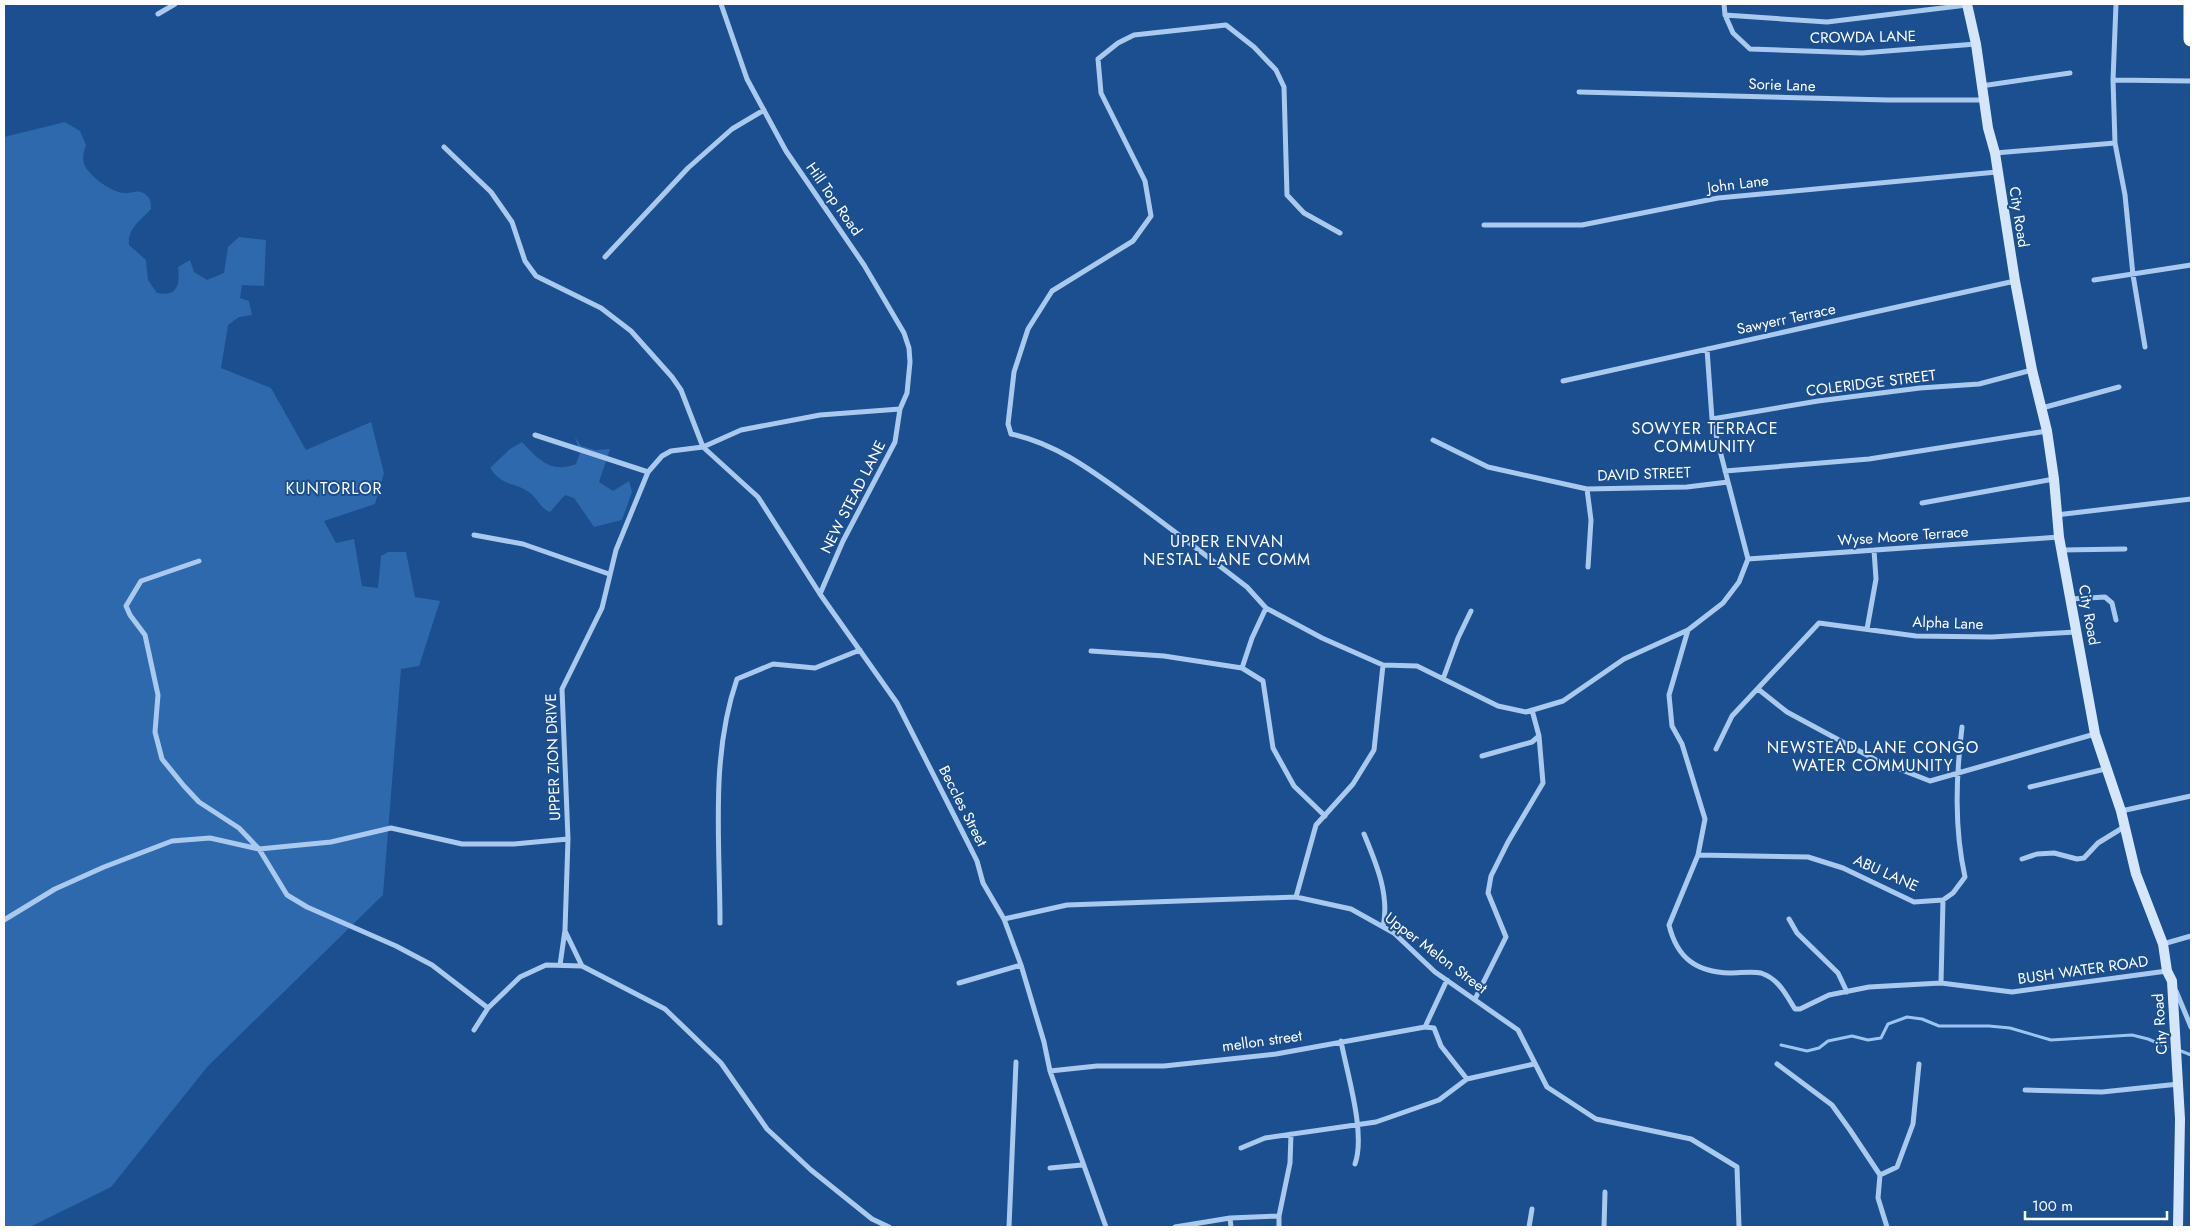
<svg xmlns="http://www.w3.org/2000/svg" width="2195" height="1231" font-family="Jost,sans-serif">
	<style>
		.green { fill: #2e69ad }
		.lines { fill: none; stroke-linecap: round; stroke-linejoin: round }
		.stream { stroke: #9cc4f0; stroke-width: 3 }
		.street { stroke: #a9c9ee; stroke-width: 5 }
		.secondary { stroke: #d6e6fa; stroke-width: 10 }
		.highway { stroke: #fff; stroke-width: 15 }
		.labels { text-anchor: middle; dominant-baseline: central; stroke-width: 4; stroke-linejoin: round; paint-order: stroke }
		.street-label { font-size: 15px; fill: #fff; stroke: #1b4f8f }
		.neighbourhood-label { font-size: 16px; letter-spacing: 1px; fill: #fff; stroke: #1b4f8f }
	</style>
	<rect width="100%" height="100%" fill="#1b4f8f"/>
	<path class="green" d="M65,122L80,131L86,145C84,151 82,157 84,164C89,176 111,192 124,193C132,194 139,188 146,195C151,199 151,203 151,209C141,220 127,229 129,245L146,260L148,280L157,293C178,297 180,284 178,267L190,260L194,272L207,280L224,273L228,247L239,237L266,240L264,286L242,285L240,298L249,301L252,315L239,317L228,325L221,368L271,388L306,450L371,422L384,473L375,504L324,521L336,543L354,539L362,586L378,588L381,556L388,552H406L415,597L440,601L419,666L401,669L383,895L208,1066L111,1187L30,1227H4V137Z
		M575,437L581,446L595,450L610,449L599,482L613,491L629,481L632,492L622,520L594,527L574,498L565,495L550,512C540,508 538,499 530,493C515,481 504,488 490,468L510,449L522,442C538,459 551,474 576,464L580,453Z"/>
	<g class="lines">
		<path class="stream" d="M1781,1045L1807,1051L1819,1048L1828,1041L1852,1036L1868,1040L1881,1038L1888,1024L1907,1017L1922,1019L1939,1026H1989L2010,1028L2051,1040L2132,1035L2148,1039L2167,1047
			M2181,1051L2191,1055"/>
		<path class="street" d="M721,4L747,79L786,151L864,265L904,333L909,348L910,362L907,393L900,409L895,442L843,541L820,594
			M1724,4L1725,15L1733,33L1750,49L1862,53L1976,44
			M2116,4L2113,80L2115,143L2125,195L2133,275L2145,347
			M158,14L175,4
			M1725,15L1827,22L1967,5
			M2113,80L2191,81
			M1981,86L2070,73
			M1579,92L1888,100H1984
			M444,147L491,192L512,222L525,261L536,276L601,308L631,331L672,377L681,390L703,447L758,497L820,594L897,703L963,833L977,861L983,883L1004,919L1021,965L1044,1042L1050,1071L1106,1227
			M1995,153L2115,143
			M1484,225H1582L1718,198L1997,172
			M1340,233L1304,213L1287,195L1284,87L1276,70L1254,47L1226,25L1134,35L1118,43L1098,59L1101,93L1145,181L1151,216L1133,241L1052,291L1028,329L1014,372L1008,424L1011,434C1056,443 1095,473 1131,499C1170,528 1208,557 1247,587L1266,608L1322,638L1383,665L1417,666L1498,706L1526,712L1563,701L1624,659L1688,630L1723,603L1739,582L1748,559L1728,482
			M605,257L688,168L732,129L764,110
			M2094,280L2191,265
			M1563,381L2015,281
			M2042,408L2119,387
			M1712,419L1818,401L1920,388L1979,384L2032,370
			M535,435L648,472
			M1433,440L1488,467L1587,489L1687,487L1728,482L1712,419L1707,349
			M1725,471L1869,459L2047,431
			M1587,489L1591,520L1588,567
			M1922,503L2054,479
			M2056,515L2191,499
			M474,535L523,544L609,574
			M2062,550L2125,549
			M1748,559L2059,537
			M199,561L141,581L126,606L130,615L145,635L158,695L155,732L162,759L184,786L199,802L239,828L259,849L287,895L307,907L396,946L432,965L488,1008
			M2071,599L2105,597L2112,603L2116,620
			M1867,629L1876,579L1874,550
			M1688,630L1669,695L1672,726L1682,744L1705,819L1698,855L1669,925C1677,958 1696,972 1730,973C1740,973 1752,971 1761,973C1779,979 1786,995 1795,1009H1800L1829,995L1869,987L1941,983L2012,992L2167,971
			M1091,651L1164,656L1242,668L1263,681L1273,748L1294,786L1325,816
			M1242,668L1252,638L1266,608
			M1443,679L1458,638L1471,611
			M1758,689L1787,712L1876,760L1930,781L2095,734
			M1716,749L1732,716L1819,623L1916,636L1992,637L2076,632
			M1482,756L1532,742L1539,736L1532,710
			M2030,787L2105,769
			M2121,811L2191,796
			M1364,834C1376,863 1390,895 1383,927
			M1698,855L1808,857L1843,868L1914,902L1943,900L1953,893L1965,877C1954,827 1956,777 1962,727
			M2022,859L2037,854L2054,853L2077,859L2084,858L2098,843L2124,827
			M1296,897L1316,825L1353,784L1374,750L1383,665
			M1004,919L1067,905L1296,897L1351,909L1394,933L1435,972L1518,1030L1547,1087L1596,1119L1691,1139L1737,1167L1739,1227
			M1789,919L1797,933L1838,973L1847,992
			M4,920L55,889L104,867L172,841L210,838L259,849L331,842L391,828L462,844H514L568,839
			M720,923C720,842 710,757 737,679L773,664L815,668L860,650
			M565,931L582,966
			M2163,944L2191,936
			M560,965L565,930L568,839L562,689L602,608L616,550L648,472L662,456L671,451L703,447L741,430L820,415L900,409
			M959,983L1021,965
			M1941,983L1943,900
			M2176,991L2191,1027
			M1475,999L1506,937L1488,893L1491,876L1508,842L1543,783L1539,736
			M1425,1027L1434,1028L1441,1046L1467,1079
			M474,1030L488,1008L520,977L546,965L582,966L665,1009L721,1063L767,1129L811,1170L872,1219L889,1227
			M1341,1041C1347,1074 1366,1133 1355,1164
			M1777,1064L1832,1105L1850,1130L1880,1175L1878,1198L1887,1227
			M1050,1071L1097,1066H1164L1276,1054L1425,1027L1447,980
			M2025,1090L2102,1092L2179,1084
			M1241,1148L1265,1138L1376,1122L1439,1100L1467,1079L1534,1064
			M1050,1168L1082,1165
			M1880,1175L1897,1167L1913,1124L1919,1064
			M1230,1218L1231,1227
			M1009,1227L1016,1062
			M1175,1227L1230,1218L1279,1216
			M1279,1227V1216L1290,1163L1291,1134
			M1529,1227L1532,1209
			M1604,1227L1605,1192"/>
		<path class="secondary" d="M1967,4L1976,44L1988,128L1995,153L2015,281L2032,370L2047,431L2054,479L2059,537L2095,734L2121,811L2136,874L2163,944L2167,971L2172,981L2180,1119L2178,1227"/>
		<path class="highway" d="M2191,4V39"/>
	</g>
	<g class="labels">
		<g class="street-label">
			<text transform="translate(1863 37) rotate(-1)">CROWDA LANE</text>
			<text transform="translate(1782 85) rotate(2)">Sorie Lane</text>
			<text transform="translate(1738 184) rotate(-7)">John Lane</text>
			<text transform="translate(834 199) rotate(55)">Hill Top Road</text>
			<text transform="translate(2019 217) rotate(81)">City Road</text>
			<text transform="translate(1786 319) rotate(-12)">Sawyerr Terrace</text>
			<text transform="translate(1871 383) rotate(-7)">COLERIDGE STREET</text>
			<text transform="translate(1644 474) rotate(-2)">DAVID STREET</text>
			<text transform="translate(853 497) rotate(-63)">NEW STEAD LANE</text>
			<text transform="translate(1903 536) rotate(-4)">Wyse Moore Terrace</text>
			<text transform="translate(2089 615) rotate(80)">City Road</text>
			<text transform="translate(1948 623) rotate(2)">Alpha Lane</text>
			<text transform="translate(553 757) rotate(-92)">UPPER ZION DRIVE</text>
			<text transform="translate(963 806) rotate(63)">Beccles Street</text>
			<text transform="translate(1886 873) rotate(24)">ABU LANE</text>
			<text transform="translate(1436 953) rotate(37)">Upper Melon Street</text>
			<text transform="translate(2083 970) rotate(-8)">BUSH WATER ROAD</text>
			<text transform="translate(2160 1024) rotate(-94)">City Road</text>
			<text transform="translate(1262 1041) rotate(-8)">mellon street</text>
		</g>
		<g class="neighbourhood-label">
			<text x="1705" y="428">SOWYER TERRACE<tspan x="1705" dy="18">COMMUNITY</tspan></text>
			<text x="334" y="488">KUNTORLOR</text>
			<text x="1227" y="541">UPPER ENVAN<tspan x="1227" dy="18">NESTAL LANE COMM</tspan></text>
			<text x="1873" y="747">NEWSTEAD LANE CONGO<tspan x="1873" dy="18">WATER COMMUNITY</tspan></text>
		</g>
	</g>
	<rect width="2195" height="1231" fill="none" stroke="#ffffff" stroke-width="10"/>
	<path d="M2025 1211v8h142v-8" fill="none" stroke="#ffffff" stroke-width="2.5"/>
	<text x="2032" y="1211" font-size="15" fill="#ffffff" stroke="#1b4f8f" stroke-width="4" paint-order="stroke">100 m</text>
</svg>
